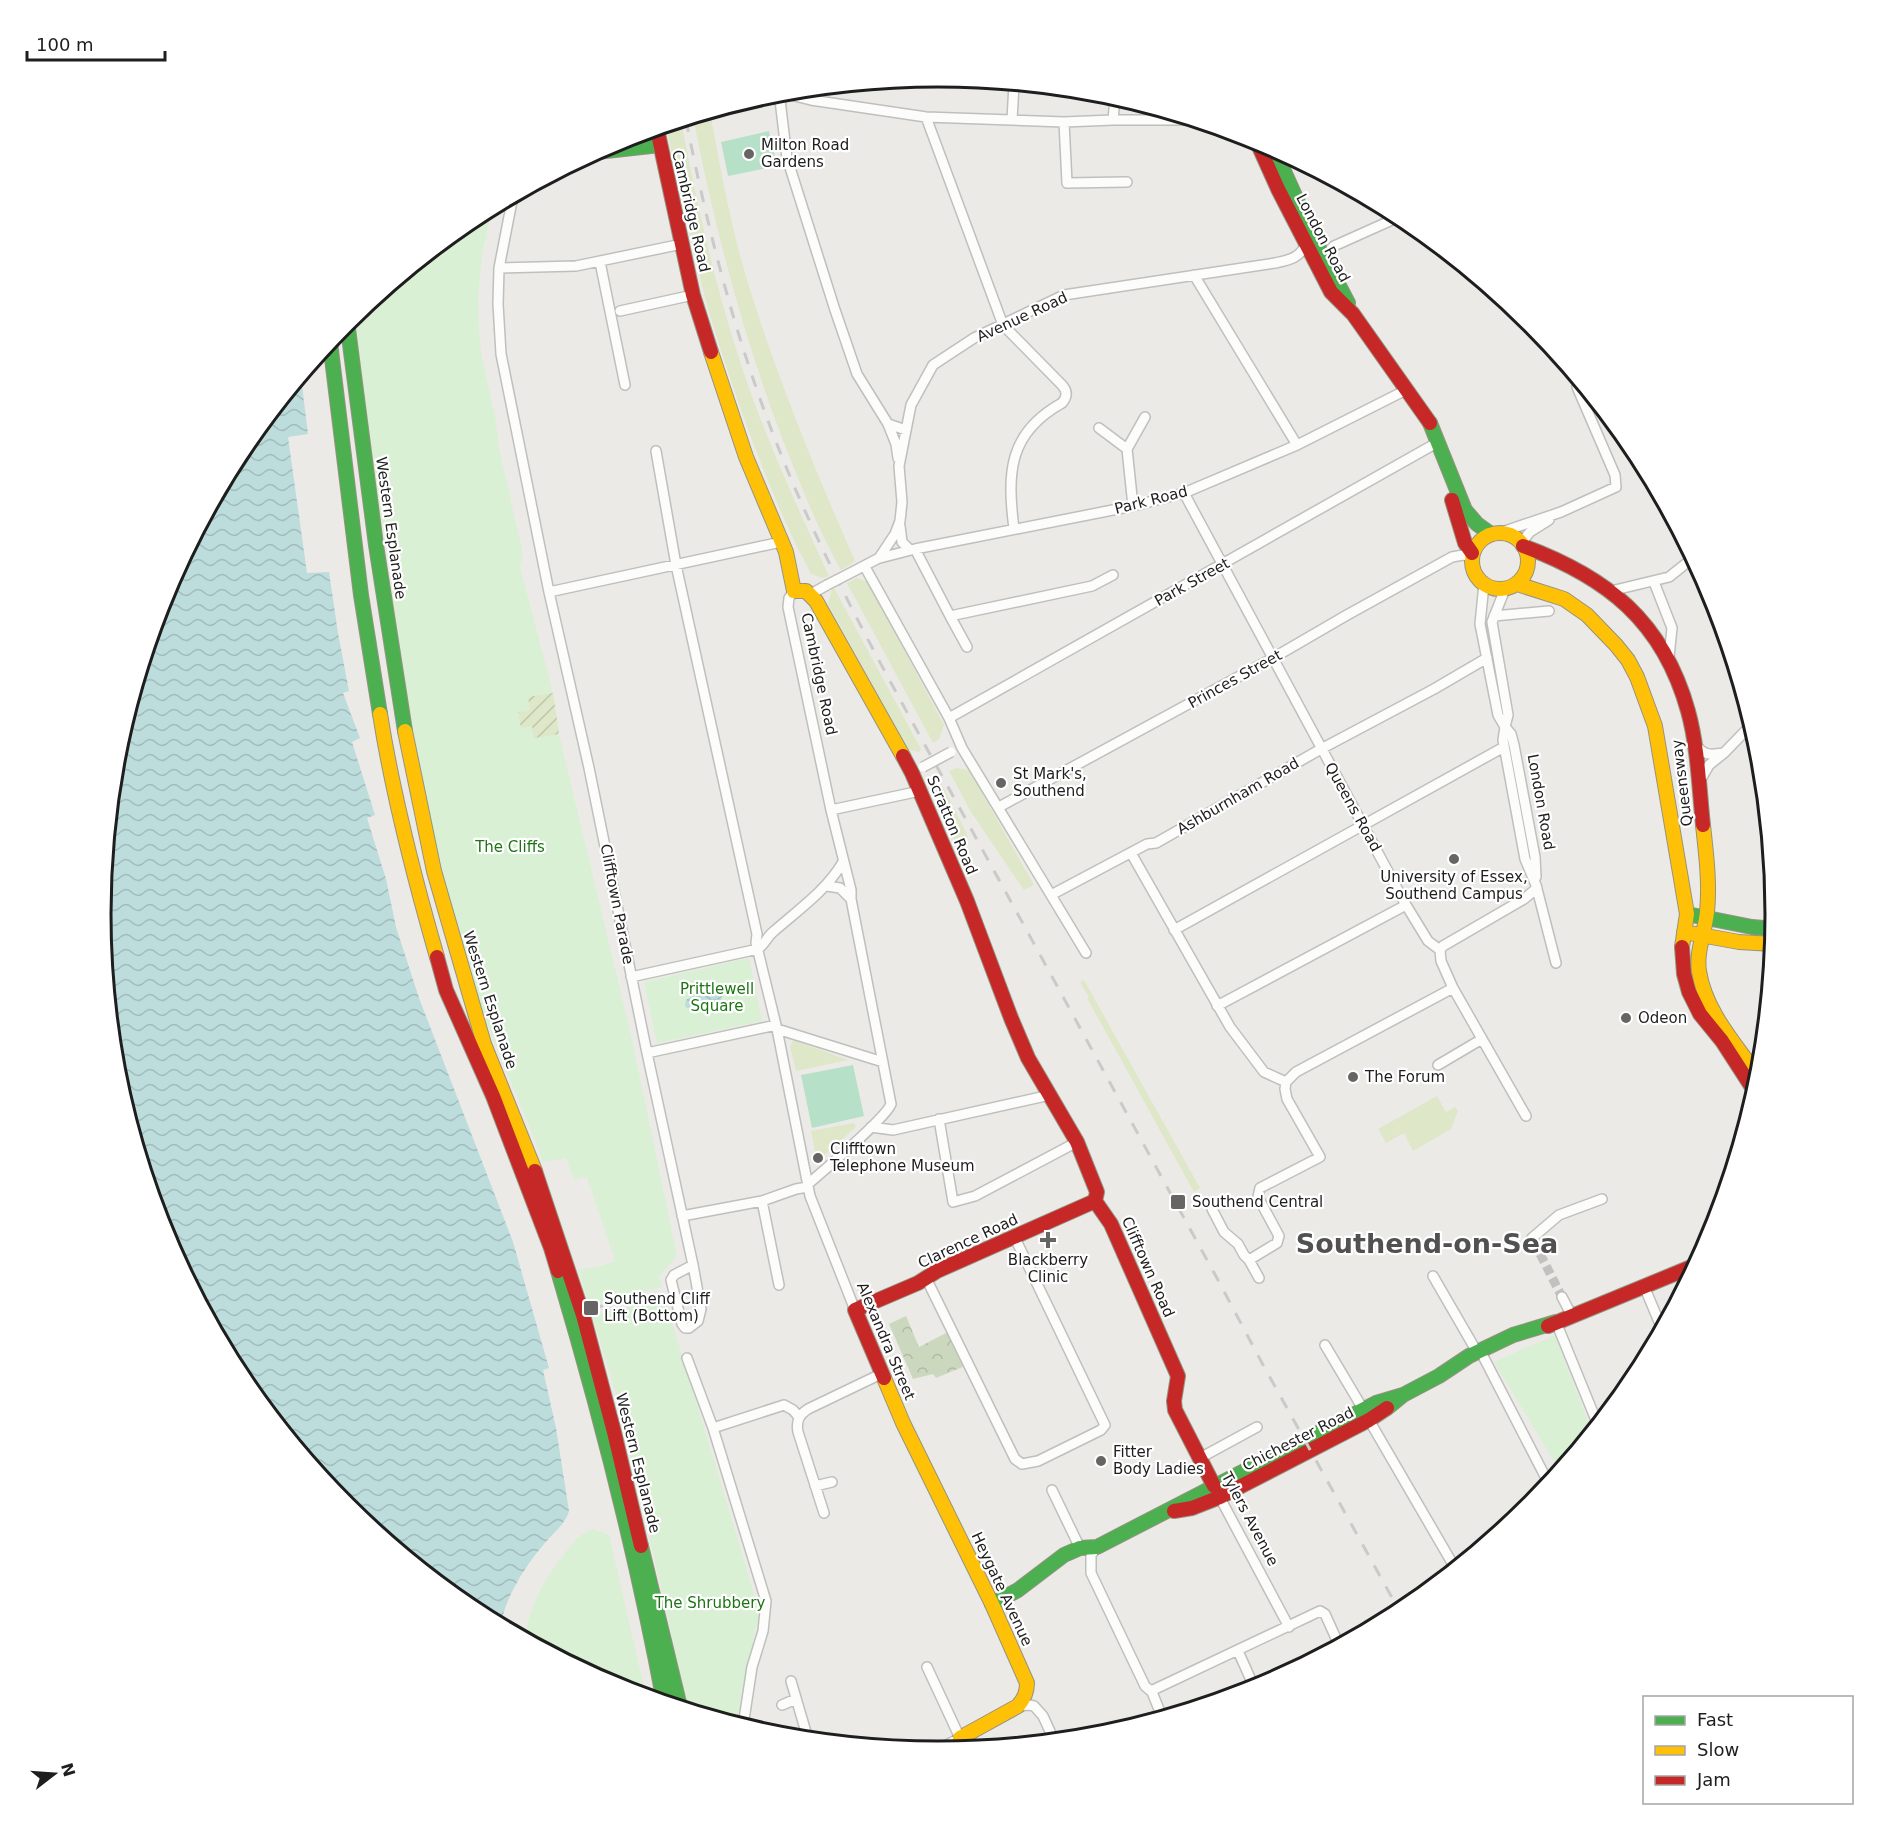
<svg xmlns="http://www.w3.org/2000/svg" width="1877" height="1828" font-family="'DejaVu Sans',sans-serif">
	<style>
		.grass { fill: #dee7c8 }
		.forest { fill: url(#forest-crowns) }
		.park { fill: #d9f0d4 }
		.garden { fill: url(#garden-furrows) }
		.pitch { fill: #b6e0c7 }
		.water { fill: url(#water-waves) }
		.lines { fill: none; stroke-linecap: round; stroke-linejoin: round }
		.street-tunnel { stroke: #c3c1bf; stroke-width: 9; stroke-dasharray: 9 4.5; stroke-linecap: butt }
		.street-casing { stroke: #bfbfbd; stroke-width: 12 }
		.fast-casing { stroke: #959381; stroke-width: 16 }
		.slow-casing { stroke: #959381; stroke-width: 16 }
		.jam-casing { stroke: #959381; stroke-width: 16 }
		.street { stroke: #fcfcfb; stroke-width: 9 }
		.fast { stroke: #4caf50; stroke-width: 14 }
		.slow { stroke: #ffc107; stroke-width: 14 }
		.jam { stroke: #c62828; stroke-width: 14 }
		.rail { stroke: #cacac9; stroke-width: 3; stroke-dasharray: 12 12; stroke-linecap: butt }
		.street-bridge-casing { stroke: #bfbfbd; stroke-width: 12; stroke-linecap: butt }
		.street-bridge { stroke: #fcfcfb; stroke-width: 9 }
		.poi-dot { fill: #666564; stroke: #fff; stroke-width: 2 }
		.labels { text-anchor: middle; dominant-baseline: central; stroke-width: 4.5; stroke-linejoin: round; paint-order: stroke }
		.poi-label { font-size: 15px; fill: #1e1e1e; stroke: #fff; text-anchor: start }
		.street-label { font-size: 15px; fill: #1e1e1e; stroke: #fff }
		.park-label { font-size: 15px; fill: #1d7414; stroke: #fff }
		.town-label { font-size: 27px; font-weight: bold; fill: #515151; stroke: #fff }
		.rim { fill: none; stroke: #1e1e1e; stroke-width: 3 }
	</style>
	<defs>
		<pattern id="forest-crowns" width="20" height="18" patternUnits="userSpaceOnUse" patternTransform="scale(1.5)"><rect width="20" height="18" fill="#ccd8be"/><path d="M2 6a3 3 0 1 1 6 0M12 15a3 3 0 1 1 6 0" fill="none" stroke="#afb9a3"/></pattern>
		<pattern id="garden-furrows" width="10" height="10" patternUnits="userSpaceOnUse" patternTransform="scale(1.5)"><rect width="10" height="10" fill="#dee7c8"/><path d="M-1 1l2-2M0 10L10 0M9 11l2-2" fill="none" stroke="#bec6ab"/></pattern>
		<pattern id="water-waves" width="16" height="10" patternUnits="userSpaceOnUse" patternTransform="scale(1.5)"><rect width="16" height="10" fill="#bddcdc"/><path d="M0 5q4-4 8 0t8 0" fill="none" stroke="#a2bcbc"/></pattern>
	</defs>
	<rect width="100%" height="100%" fill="#eceae7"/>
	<path class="grass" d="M710,112C721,172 732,232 750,290C779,382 816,472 855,561L841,570C821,535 805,496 790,458C746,348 716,234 693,117Z
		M681,121C696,199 713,277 737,352C761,429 795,502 829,576L823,578L811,574C805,561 797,548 791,534C762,471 738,404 717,338C695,269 682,196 666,126Z
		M857,578L868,582L944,725L939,739L933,743L847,583Z
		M834,588L921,749L919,752L907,749L828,604L832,589Z
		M957,768L969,770L1034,885L1024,890L971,812L949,771Z
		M938,777L965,830L968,837L955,842L932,789L935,780Z
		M1084,980L1200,1188L1194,1192L1087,998L1089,997L1080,982Z
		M793,1041H796L848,1060L796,1071L790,1046Z
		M1437,1096L1446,1112L1455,1107L1458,1111L1451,1129L1413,1151L1404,1133L1386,1143L1378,1129Z
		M853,1123L856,1125L855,1128L819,1160H817L811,1131Z"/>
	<path class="forest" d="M906,1316L919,1347L948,1332L965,1366L936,1378L933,1374L913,1379L889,1324Z"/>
	<path class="park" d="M493,207L483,249L478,296L479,333L482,359L495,416L499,448L523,554L520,567L553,693L559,734L632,1040L677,1256L659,1276L662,1287L642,1292L639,1295L589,1305L579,1270L600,1266L615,1261L587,1177L574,1180L566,1158L543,1162C521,1101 492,1043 471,980C465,960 460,939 454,919C425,814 407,706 391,598L392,592L390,576L396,574L394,561H388L375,479L354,315L473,217Z
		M749,958L762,1021L657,1043L644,982Z
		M665,1299L729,1510L753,1591L759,1618L753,1639V1654L746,1683L742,1688L737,1724L705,1714L704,1709L696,1711L687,1709L672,1649L671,1631L617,1397L592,1315Z
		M1555,1335L1592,1432L1560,1471L1494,1362Z
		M593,1529L609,1535L646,1696L618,1688L524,1638C533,1600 541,1584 565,1553C573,1542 580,1534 593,1529Z"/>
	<path class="garden" d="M553,693L559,734L534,738L532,726L521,728L518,712L530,710L528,697Z"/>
	<path class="pitch" d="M769,131L777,166L728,176L721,142Z
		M853,1065L864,1116L812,1128L801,1075Z"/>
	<path class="water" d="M301,377L308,434L288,437L307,573L329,572L338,633L349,691L343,693L360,738L352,742L375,815L367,818L386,879L396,927L419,998L513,1242L549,1368L543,1370L556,1428L569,1511C565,1525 553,1533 544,1544C526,1565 505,1597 501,1625L473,1610L346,1506L242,1379L165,1234L117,1077L101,914L117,750L165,593L242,448Z
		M701,990H710L711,993H719L722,996L721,1001L713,1005V1007L708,1010L697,1011L696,1008H687L685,1006L686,1000Z"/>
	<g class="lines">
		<path class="street-tunnel" d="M1534,1242L1562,1297"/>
		<g class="street-casing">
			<path id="street" d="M778,92L811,100L926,117L1064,122L1113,120H1191
				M779,92L787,158L835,310L857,374L888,424L906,430
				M926,117L1003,325L1061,384C1067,390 1068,396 1062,403C1008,433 1007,473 1014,529
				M1012,120L1014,84
				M1113,120L1115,97
				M1064,122L1067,183L1127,182
				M513,196L499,268L498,304L501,354L549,592L589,768L647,1053L693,1265L701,1309L698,1321L689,1328H685L682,1324L671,1280L674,1275L693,1265
				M1325,259L1330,250L1334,246L1401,216
				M600,262L625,385
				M499,268L576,266L682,244
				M1194,275L1297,445
				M620,311L693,295
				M888,424L896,444L898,458
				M1099,428L1127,449
				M656,451L676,565L757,934L756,943L777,1029L810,1196L855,1310
				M1184,493L1406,905L1428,941L1440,950
				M1133,506L1127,449L1145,417
				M900,526L902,542L910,550
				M1499,533L1561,512L1616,487L1615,475L1577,387
				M1521,543L1530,532L1549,520
				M915,549L950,616L1092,586L1113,575
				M880,558L915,549L1133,506L1184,493L1297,445L1406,390
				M865,567L949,718L962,748L1086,953
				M860,568L879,558L895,534L900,521L902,502L899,466L911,405L933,365L974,338L1064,295L1275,263C1289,260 1300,258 1306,244
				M1654,582L1672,628L1669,657
				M1484,584L1480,624L1498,715L1505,727L1503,740L1525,859L1536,885L1556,963
				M1505,589L1492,622L1508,715L1505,727L1511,734L1514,745L1535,857L1536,877
				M794,591L789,598L788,607L831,810L851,890V899L891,1104C886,1118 823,1171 807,1185
				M1611,591L1669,577L1693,558
				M549,592L781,542
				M811,594L827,585
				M950,616L967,647
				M1494,616L1549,611
				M949,718L1433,445
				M1696,744C1703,756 1711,755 1724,753L1709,765L1700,781
				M1724,753L1752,724
				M999,807L1273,658L1347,615L1452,557L1463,555L1471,557
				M831,810L920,791
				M1131,853L1230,1027L1264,1072L1286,1082
				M827,886L840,888L851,899
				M1051,895L1147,844L1156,843L1321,749L1434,689L1487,658
				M1174,930L1504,747
				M758,949C764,945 767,937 773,932C798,910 826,891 843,862
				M1440,950L1441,961L1453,988L1526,1116
				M1440,950L1443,946L1524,899L1537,888
				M631,977L758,949
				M1217,1006L1406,905
				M777,1029L883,1062
				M647,1053L776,1025
				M1438,1065L1482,1039
				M1286,1082L1296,1072L1453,988
				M939,1119L953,1202L975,1196L1077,1142
				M871,1127L893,1130L1050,1095
				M762,1201L779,1285
				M1212,1209L1224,1232L1238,1244L1244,1255L1249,1260L1259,1278
				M682,1216L762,1201L796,1189L808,1187
				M1534,1242L1532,1238L1559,1215L1602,1199
				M1249,1260L1277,1243L1279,1236L1258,1197L1260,1188L1320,1157L1287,1099L1285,1089L1286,1082
				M1433,1276L1477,1352
				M926,1278L1015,1459L1022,1464L1038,1461L1101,1430L1105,1425L1014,1236
				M1644,1286L1662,1329
				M1562,1297L1572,1316
				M1556,1322L1598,1425
				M1325,1345L1363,1409
				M687,1358L713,1428L766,1601L763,1631L752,1667L743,1726
				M1484,1358L1549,1484
				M1369,1420L1455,1568
				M713,1428L784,1405L793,1410L799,1417
				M1200,1458L1257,1427
				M815,1486L832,1482
				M1052,1490L1080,1548
				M1218,1494L1289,1627
				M824,1513L798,1432C796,1421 799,1415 808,1409L883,1373
				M1097,1547L1091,1555V1573L1145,1686L1152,1692L1162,1717
				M1238,1651L1255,1689
				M927,1667L960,1738L935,1751
				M791,1681L808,1739
				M1152,1692L1153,1690L1320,1611L1325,1614L1339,1645
				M782,1705L796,1699
				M1018,1706L1029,1705L1034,1706L1043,1716L1054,1740"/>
		</g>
		<g class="fast-casing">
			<path id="fast" d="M1273,147L1315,240L1348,303
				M597,152L660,145
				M347,321L376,545L405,731
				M330,342L361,595L380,714
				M1430,423L1465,510L1477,524L1491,534
				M1687,914L1752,927L1775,929
				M558,1271C600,1412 637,1557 664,1702
				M1387,1408L1403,1395L1439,1376L1469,1356L1513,1335L1556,1322
				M641,1546L680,1707
				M992,1604L1018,1590L1064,1555L1080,1548L1097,1547L1376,1403L1403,1395"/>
		</g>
		<g class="slow-casing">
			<path id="slow" d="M711,352L746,457L786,552L794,591H806L816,601L903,756
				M1472 561a28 28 0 1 1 56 0a28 28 0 1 1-56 0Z
				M1517,584L1564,599L1587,615L1616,645L1628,660L1637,677L1655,726L1687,914L1682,947
				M380,714C393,796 414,877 437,957
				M405,731L434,871L484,1044L535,1171
				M1703,825C1706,853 1710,883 1707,912C1705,932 1696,952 1699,971C1705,1012 1738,1047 1760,1079
				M1684,932L1739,942L1773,944
				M884,1378L903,1423L992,1604L1027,1683C1027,1693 1024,1699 1018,1706L960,1738L964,1749"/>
		</g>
		<g class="jam-casing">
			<path id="jam" d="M657,129L693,295L711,352
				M1256,140L1278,189L1331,292L1353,314L1430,423
				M1452,500L1465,543L1472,553
				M1523,546C1607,577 1663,621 1688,711C1698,747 1699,787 1703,825
				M903,756L912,773L967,901L1011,1018L1028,1058L1077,1142L1097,1192L1095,1201
				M1682,947L1684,974L1689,992L1700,1014L1722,1041L1755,1092
				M437,957L446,990L493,1096L551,1248L558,1271
				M535,1171L583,1315L614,1432L641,1546
				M1095,1201L1111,1224L1178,1376L1174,1401L1175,1410L1214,1486
				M1548,1326L1696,1265
				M884,1378L855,1310L918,1283L937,1271L1095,1201
				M1174,1511L1192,1508L1220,1497L1369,1420L1387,1408"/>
		</g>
		<use href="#street" class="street"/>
		<use href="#fast" class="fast"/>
		<use href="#slow" class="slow"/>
		<use href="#jam" class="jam"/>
		<path class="rail" d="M686,120C706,221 731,321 767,418C820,562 897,693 970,827C1053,978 1135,1129 1218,1280L1262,1363L1400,1612
			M591,1308L664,1295"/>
		<g class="street-bridge-casing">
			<path id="street-bridge" d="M827,585L860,568
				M923,767L951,752"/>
		</g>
		<use href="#street-bridge" class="street-bridge"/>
	</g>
	<g class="poi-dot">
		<circle cx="749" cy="154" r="6"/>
		<circle cx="1001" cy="783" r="6"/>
		<circle cx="1454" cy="859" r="6"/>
		<circle cx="1626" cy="1018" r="6"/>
		<circle cx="1353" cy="1077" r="6"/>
		<circle cx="818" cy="1158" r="6"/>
		<rect x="1170" y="1194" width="16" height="16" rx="3"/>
		<path d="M1045 1231h6v6h6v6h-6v6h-6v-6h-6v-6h6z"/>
		<rect x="583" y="1300" width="16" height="16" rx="3"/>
		<circle cx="1101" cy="1461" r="6"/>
	</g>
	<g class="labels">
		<g class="poi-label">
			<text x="761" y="145">Milton Road<tspan x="761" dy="17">Gardens</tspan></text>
			<text x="1013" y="774">St Mark's,<tspan x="1013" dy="17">Southend</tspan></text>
			<text x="1454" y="877" text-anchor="middle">University of Essex,<tspan x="1454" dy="17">Southend Campus</tspan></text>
			<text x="1638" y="1018">Odeon</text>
			<text x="1365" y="1077">The Forum</text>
			<text x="830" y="1149">Clifftown<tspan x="830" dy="17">Telephone Museum</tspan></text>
			<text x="1192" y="1202">Southend Central</text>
			<text x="1048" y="1260" text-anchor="middle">Blackberry<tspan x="1048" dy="17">Clinic</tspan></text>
			<text x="604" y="1299">Southend Cliff<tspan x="604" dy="17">Lift (Bottom)</tspan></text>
			<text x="1113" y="1452">Fitter<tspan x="1113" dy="17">Body Ladies</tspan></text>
		</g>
		<g class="street-label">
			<text transform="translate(691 211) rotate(77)">Cambridge Road</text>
			<text transform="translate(1323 238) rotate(62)">London Road</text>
			<text transform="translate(1022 317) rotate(-25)">Avenue Road</text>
			<text transform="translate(1151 500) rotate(-14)">Park Road</text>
			<text transform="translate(391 528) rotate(82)">Western Esplanade</text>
			<text transform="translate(1192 582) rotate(-29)">Park Street</text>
			<text transform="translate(819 674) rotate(78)">Cambridge Road</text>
			<text transform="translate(1235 679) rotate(-29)">Princes Street</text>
			<text transform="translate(1682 783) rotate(-97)">Queensway</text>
			<text transform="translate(1238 796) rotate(-30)">Ashburnham Road</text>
			<text transform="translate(1541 802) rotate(80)">London Road</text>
			<text transform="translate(1353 807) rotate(61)">Queens Road</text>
			<text transform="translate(952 825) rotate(67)">Scratton Road</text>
			<text transform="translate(617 904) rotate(79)">Clifftown Parade</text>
			<text transform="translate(490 1000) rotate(72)">Western Esplanade</text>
			<text transform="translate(968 1241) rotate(-25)">Clarence Road</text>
			<text transform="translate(1148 1267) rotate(66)">Clifftown Road</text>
			<text transform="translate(886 1341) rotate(67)">Alexandra Street</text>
			<text transform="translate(1298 1439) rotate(-27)">Chichester Road</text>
			<text transform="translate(638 1463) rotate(76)">Western Esplanade</text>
			<text transform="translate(1250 1519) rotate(62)">Tylers Avenue</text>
			<text transform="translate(1002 1589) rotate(65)">Heygate Avenue</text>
		</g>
		<g class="park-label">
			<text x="510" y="847">The Cliffs</text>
			<text x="717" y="989">Prittlewell<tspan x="717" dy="17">Square</tspan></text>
			<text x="710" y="1603">The Shrubbery</text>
		</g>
		<g class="town-label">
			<text x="1427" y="1243">Southend-on-Sea</text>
		</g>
	</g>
	<path d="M0 0H1877V1828H0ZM111 914a827 827 0 1 1 1654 0a827 827 0 1 1-1654 0Z" fill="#fff" fill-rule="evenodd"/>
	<path class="rim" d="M111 914a827 827 0 1 1 1654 0a827 827 0 1 1-1654 0Z"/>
	<rect x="1643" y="1696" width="210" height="108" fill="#ffffff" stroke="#a5a5a5" stroke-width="1.5"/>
	<rect x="1655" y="1716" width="30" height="9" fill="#4caf50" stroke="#a5a5a5" stroke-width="1.5"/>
	<text x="1697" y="1726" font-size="18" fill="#1e1e1e">Fast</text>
	<rect x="1655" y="1746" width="30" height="9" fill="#ffc107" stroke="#a5a5a5" stroke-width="1.5"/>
	<text x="1697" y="1756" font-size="18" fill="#1e1e1e">Slow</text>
	<rect x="1655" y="1776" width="30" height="9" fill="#c62828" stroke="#a5a5a5" stroke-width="1.5"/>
	<text x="1697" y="1786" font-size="18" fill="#1e1e1e">Jam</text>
	<g transform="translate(54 1774) rotate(73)" stroke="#ffffff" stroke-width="4.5" paint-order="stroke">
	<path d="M0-4.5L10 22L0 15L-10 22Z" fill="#1e1e1e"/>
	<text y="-9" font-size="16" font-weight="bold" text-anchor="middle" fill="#1e1e1e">N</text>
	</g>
	<path d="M27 51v9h138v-9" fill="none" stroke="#1e1e1e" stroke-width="3"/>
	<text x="36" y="51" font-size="18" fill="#1e1e1e" stroke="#ffffff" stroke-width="4.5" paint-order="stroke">100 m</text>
</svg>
